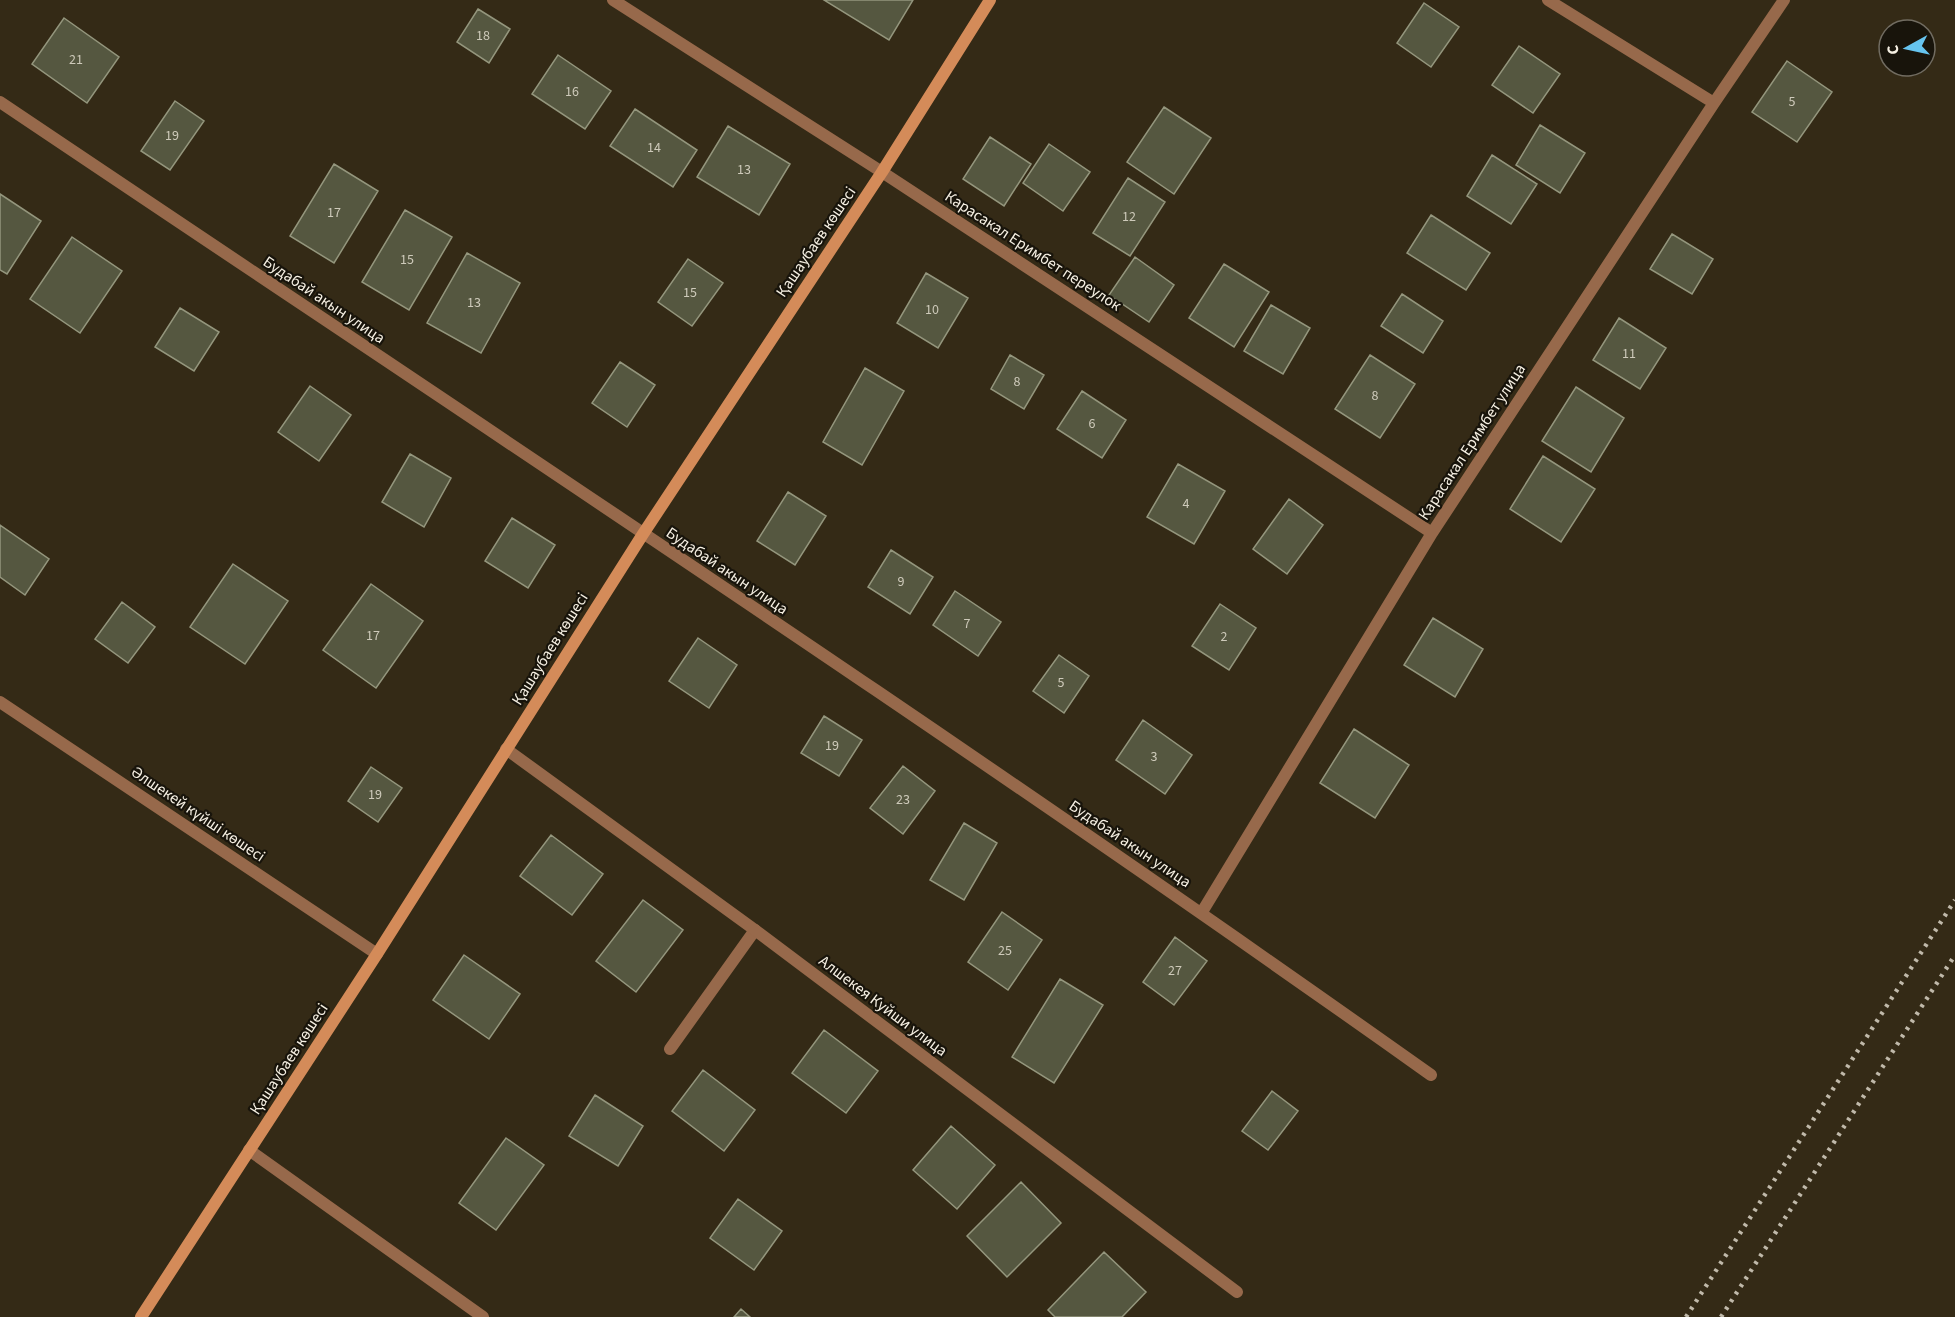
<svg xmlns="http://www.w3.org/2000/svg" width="1955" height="1317" font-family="'Source Sans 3',sans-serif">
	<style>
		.building { fill: #555740; stroke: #94967d; stroke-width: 1.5 }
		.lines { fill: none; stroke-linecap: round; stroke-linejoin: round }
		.lane { stroke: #97694b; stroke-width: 12 }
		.street { stroke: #97694b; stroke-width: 12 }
		.secondary { stroke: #d48b59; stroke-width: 12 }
		.rail { stroke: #c0b9aa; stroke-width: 4.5; stroke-dasharray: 3 6; stroke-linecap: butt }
		.labels { text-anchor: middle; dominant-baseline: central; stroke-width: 4.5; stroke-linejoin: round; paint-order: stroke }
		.number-label { font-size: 14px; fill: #cecaba }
		.street-label { font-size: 16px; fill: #f6f0e3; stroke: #18140b }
	</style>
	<rect width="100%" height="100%" fill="#342a16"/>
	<path class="building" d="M824,0H913L889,40Z
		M1424,3L1459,27L1431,67L1397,43Z
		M478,9L510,29L489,63L457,42Z
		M64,18L119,57L87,103L32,64Z
		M1519,46L1560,74L1533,113L1492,85Z
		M558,55L611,91L585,129L532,94Z
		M1787,61L1832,92L1797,142L1752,112Z
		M175,101L204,121L170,170L141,151Z
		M1164,107L1211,138L1174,194L1127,162Z
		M635,109L697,150L673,187L610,146Z
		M1540,125L1585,153L1560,193L1516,165Z
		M728,126L790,164L759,215L697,177Z
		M990,137L1031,164L1004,206L963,179Z
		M1049,144L1090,172L1063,211L1023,183Z
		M1492,155L1537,184L1511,224L1467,196Z
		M334,164L378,191L334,263L290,236Z
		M1128,178L1165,202L1130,256L1093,233Z
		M0,194L41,221L7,274L0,270Z
		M405,210L452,237L409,310L362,282Z
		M1431,215L1490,253L1466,290L1407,253Z
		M1672,234L1713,259L1692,294L1650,269Z
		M72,237L122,271L80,333L30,299Z
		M467,253L520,283L481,353L427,323Z
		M1135,257L1174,285L1149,322L1109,295Z
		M688,259L723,283L692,326L658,302Z
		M1224,264L1269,292L1234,347L1189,318Z
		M926,273L968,298L938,348L897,323Z
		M1402,294L1443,321L1423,353L1381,326Z
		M1271,305L1310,328L1283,374L1244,351Z
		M180,308L219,332L194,371L155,347Z
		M1619,318L1666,348L1640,389L1593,360Z
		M1010,355L1044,375L1024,409L991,389Z
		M1370,355L1415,384L1380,438L1335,409Z
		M620,362L655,385L627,427L592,403Z
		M865,368L904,391L862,465L823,442Z
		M310,386L351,415L319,461L278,432Z
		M1576,387L1624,418L1591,472L1542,441Z
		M1082,391L1126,420L1102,458L1057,429Z
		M410,454L451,478L424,527L382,502Z
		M1543,456L1595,489L1561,542L1510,509Z
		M1178,464L1225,491L1194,544L1147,517Z
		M788,492L826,516L795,565L757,541Z
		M1289,499L1323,525L1287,574L1253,549Z
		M512,518L555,545L528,588L485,561Z
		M0,525L49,559L25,595L0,577Z
		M891,550L933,577L910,614L868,587Z
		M233,564L288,601L245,664L190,627Z
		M371,584L423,621L376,688L323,650Z
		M955,591L1001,622L978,656L933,625Z
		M122,602L155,627L128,663L95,639Z
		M1220,604L1256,628L1229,670L1192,646Z
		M1433,618L1483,649L1455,697L1404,665Z
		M698,638L737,665L709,708L669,681Z
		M1059,655L1089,676L1064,713L1033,691Z
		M824,716L862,740L839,776L801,753Z
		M1143,720L1192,755L1165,794L1116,760Z
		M1354,729L1409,765L1375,818L1320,783Z
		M903,766L935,791L903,834L870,808Z
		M371,767L402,788L378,822L348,801Z
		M964,823L997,843L964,900L930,880Z
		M551,835L603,874L572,915L520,876Z
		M643,900L683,930L636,992L596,961Z
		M1002,912L1042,940L1008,990L968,962Z
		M1175,937L1207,961L1174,1005L1143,982Z
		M464,955L520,994L489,1039L433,1000Z
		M1060,979L1103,1005L1054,1083L1012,1057Z
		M824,1030L878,1071L846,1113L792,1073Z
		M703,1070L755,1110L724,1151L672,1111Z
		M1272,1091L1298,1111L1268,1150L1242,1131Z
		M595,1095L643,1126L618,1166L569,1136Z
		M951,1126L995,1165L957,1209L913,1170Z
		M506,1138L544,1165L496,1230L459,1203Z
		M1021,1182L1061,1223L1007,1277L967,1236Z
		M738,1199L782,1231L754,1270L710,1238Z
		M1104,1252L1146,1292L1122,1317H1055L1048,1310Z
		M741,1309L750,1317H734Z"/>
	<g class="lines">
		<path class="lane" d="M670,1049L755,930
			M249,1150L483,1317"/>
		<path class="street" d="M613,0L882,172L1432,533
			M1548,0L1714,103
			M0,102C479,424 961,741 1431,1075
			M0,702L377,954
			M506,749L755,930L1237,1292
			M1202,912L1432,533L1714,103L1784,0"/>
		<path class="secondary" d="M141,1317L377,954L643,534L882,172L990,0"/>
		<path class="rail" d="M1686,1317L1955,900
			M1721,1317L1955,955"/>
	</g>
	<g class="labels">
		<g class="number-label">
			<text x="483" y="36">18</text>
			<text x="76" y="60">21</text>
			<text x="572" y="92">16</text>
			<text x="1792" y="102">5</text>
			<text x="172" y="136">19</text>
			<text x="654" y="148">14</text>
			<text x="744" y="170">13</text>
			<text x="334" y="213">17</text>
			<text x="1129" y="217">12</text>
			<text x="407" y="260">15</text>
			<text x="690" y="293">15</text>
			<text x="474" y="303">13</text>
			<text x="932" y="310">10</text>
			<text x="1629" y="354">11</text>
			<text x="1017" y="382">8</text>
			<text x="1375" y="396">8</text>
			<text x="1092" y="424">6</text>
			<text x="1186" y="504">4</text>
			<text x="901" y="582">9</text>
			<text x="967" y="624">7</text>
			<text x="373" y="636">17</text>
			<text x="1224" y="637">2</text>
			<text x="1061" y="683">5</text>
			<text x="832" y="746">19</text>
			<text x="1154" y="757">3</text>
			<text x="375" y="795">19</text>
			<text x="903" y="800">23</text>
			<text x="1005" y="951">25</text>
			<text x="1175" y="971">27</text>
		</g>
		<g class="street-label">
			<text transform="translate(816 242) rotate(-56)">Қашаубаев көшесі</text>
			<text transform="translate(1033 251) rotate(33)">Карасакал Еримбет переулок</text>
			<text transform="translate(324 300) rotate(34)">Будабай акын улица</text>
			<text transform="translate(1472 442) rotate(-57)">Карасакал Еримбет улица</text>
			<text transform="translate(727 571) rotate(34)">Будабай акын улица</text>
			<text transform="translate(550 649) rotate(-58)">Қашаубаев көшесі</text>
			<text transform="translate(198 814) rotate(34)">Әлшекей күйші көшесі</text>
			<text transform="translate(1130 844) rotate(34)">Будабай акын улица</text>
			<text transform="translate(883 1006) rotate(37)">Алшекея Куйши улица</text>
			<text transform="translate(289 1059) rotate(-57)">Қашаубаев көшесі</text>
		</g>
	</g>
	<g transform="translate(1907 48) rotate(262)"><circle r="28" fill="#18140b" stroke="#716c61" stroke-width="1.5"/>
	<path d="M0-4.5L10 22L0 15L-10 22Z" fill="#66c4ef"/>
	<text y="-9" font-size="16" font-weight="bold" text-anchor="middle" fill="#f6f0e3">С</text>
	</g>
</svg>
